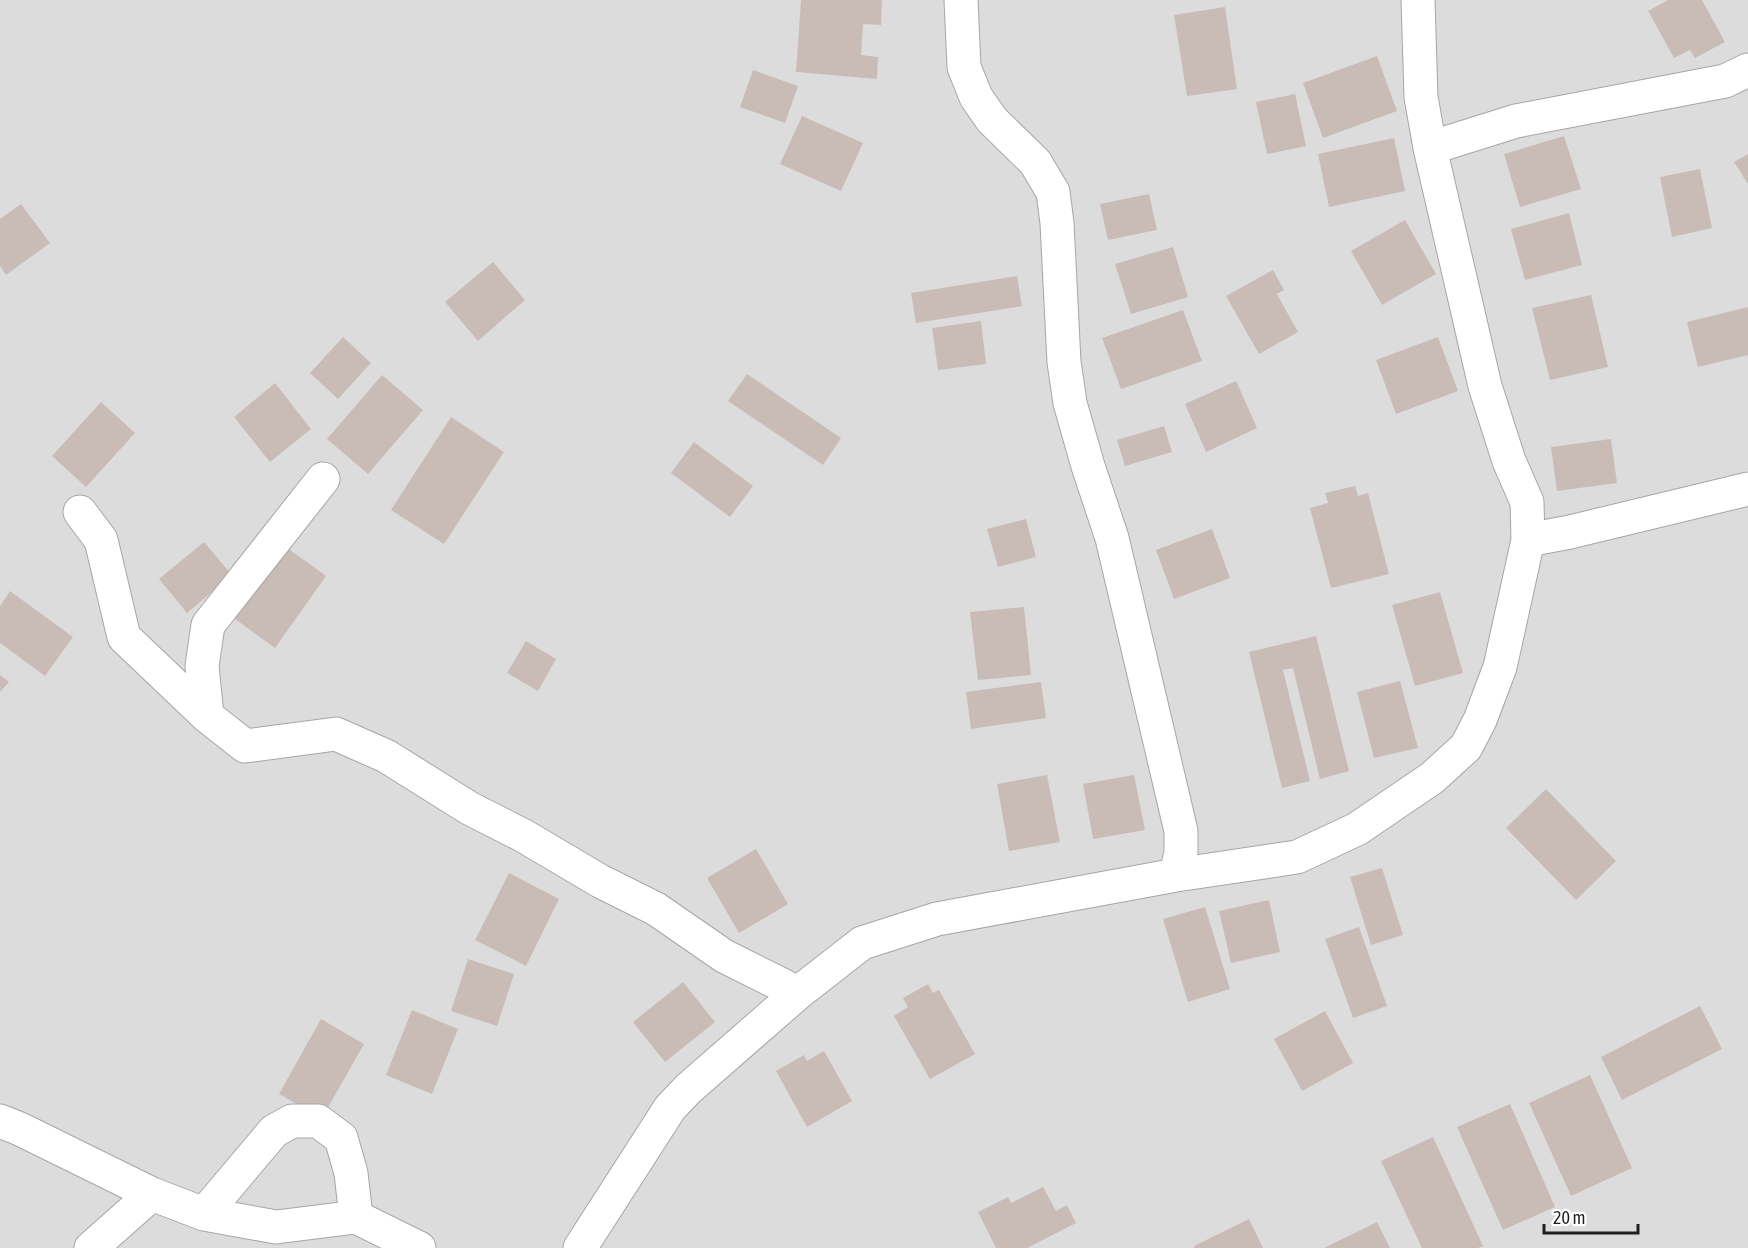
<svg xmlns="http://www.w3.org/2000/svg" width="1748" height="1248" font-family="'Asap Condensed',sans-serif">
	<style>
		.residential { fill: #dddcdc }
		.building { fill: #c9bcb7 }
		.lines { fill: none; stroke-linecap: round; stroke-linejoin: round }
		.street-casing { stroke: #a6a6a6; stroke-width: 35 }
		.street { stroke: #fff; stroke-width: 33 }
	</style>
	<rect width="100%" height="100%" fill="#f1ebe5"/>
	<path class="residential" d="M0,0H1748V1248H0Z"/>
	<path class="building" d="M801,0H882L881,25L863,24L861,55L878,57L877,79L796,72Z
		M1668,0H1702L1725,42L1695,58L1690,50L1674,58L1648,11Z
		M1225,7L1237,89L1187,96L1174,15Z
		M1377,56L1397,111L1323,138L1303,83Z
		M753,70L798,86L785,123L740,107Z
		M1295,94L1306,146L1267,154L1256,102Z
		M802,116L863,143L841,191L780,164Z
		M1564,136L1581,189L1520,207L1504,154Z
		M1394,138L1405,191L1329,207L1318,154Z
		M1748,154V184L1734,162Z
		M1700,169L1712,228L1672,237L1660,177Z
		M1149,194L1157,230L1108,240L1100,204Z
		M21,204L50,243L6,275L0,266V219Z
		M1569,213L1582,265L1525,280L1511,229Z
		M1405,220L1436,274L1382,305L1351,251Z
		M1173,247L1188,297L1131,314L1115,264Z
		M493,262L525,300L478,341L445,302Z
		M1273,270L1284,290L1277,294L1298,332L1259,354L1226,296Z
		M1017,276L1022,306L916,323L911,293Z
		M1591,295L1608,367L1550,380L1532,308Z
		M1748,307V355L1698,367L1687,322Z
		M1183,310L1202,361L1121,389L1102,338Z
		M981,321L986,364L938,370L932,328Z
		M343,337L371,363L338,399L310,373Z
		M1438,337L1458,391L1396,414L1376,360Z
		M747,374L841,438L823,465L728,401Z
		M382,375L423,410L368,474L327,439Z
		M1236,381L1257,428L1206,452L1185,404Z
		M275,383L311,429L270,462L234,417Z
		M101,402L135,433L86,487L52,456Z
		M451,417L504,452L444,544L391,510Z
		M1164,426L1172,452L1125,466L1117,440Z
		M1611,439L1617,483L1557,491L1551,447Z
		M694,442L753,486L730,517L671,473Z
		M1355,486L1358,496L1368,493L1389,574L1331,588L1310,508L1328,503L1325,493Z
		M1026,519L1036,557L998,567L987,529Z
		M1212,529L1230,578L1174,599L1156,550Z
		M204,542L232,575L187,613L159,579Z
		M282,544L326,576L275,648L231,616Z
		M10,591L73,637L45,676L0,643V606Z
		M1440,592L1463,673L1415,686L1392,605Z
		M1024,607L1031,675L978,680L970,612Z
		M1316,636L1349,771L1320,779L1293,668L1283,670L1310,781L1282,788L1249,652Z
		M526,641L556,659L538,691L507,673Z
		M0,675L9,682L0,692Z
		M1400,681L1418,748L1374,758L1357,692Z
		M1041,682L1046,718L971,729L966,692Z
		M1047,775L1060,842L1009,851L997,784Z
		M1134,775L1145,830L1093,839L1083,784Z
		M1546,789L1616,861L1576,900L1506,828Z
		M756,849L788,904L739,933L707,878Z
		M1382,868L1403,935L1371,945L1350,877Z
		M509,873L559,899L526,966L475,940Z
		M1269,900L1280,952L1231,963L1219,911Z
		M1205,907L1230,989L1188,1002L1163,919Z
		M1359,927L1387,1006L1353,1018L1325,939Z
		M468,959L514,974L497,1026L451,1011Z
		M683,982L715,1022L665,1062L633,1022Z
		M928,984L933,993L939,990L975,1054L930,1079L894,1016L908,1007L903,998Z
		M1700,1006L1722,1049L1622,1100L1601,1057Z
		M412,1010L458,1029L432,1094L386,1075Z
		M1325,1011L1353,1063L1302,1091L1274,1039Z
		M321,1019L364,1044L322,1118L279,1094Z
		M824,1051L852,1101L807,1127L776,1071L804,1055L807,1061Z
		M1590,1075L1632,1168L1571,1196L1529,1103Z
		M1510,1104L1555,1207L1503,1230L1457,1127Z
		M1433,1137L1483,1246L1478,1248H1422L1381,1161Z
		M1043,1187L1056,1211L1067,1205L1076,1223L1027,1248H996L978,1212L1008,1197L1011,1203Z
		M1249,1219L1263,1248H1195L1194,1246Z
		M1377,1222L1390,1248H1324Z"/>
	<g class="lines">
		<g class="street-casing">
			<path id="street" d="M1430,148L1516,121L1725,81L1748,70
				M323,479L208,625L202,666L207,716L245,746L336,734L386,756L469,808L524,836L600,881L656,909L724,956L798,993
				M80,512L101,540L124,637L207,716
				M1528,540L1570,532L1748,489
				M1176,875L1297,857L1357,829L1432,778L1466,747L1480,720L1500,667L1528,540L1527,502L1509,461L1485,386L1430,148L1421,97L1418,0
				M0,1121L20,1129L152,1194L204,1214L276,1227L356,1217L419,1248
				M204,1214L274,1131L292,1121H318L341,1138L351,1173L356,1217
				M91,1248L152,1194
				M580,1248L670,1108L688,1089L798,993L862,943L937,919L1176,875L1181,852V831L1112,538L1088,466L1070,403L1064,362L1057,223L1053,192L1035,162L992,120L976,97L964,67L961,0"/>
		</g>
		<use href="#street" class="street"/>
	</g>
	<path d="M1544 1224v9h94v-9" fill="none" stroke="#1f1f1f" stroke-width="3"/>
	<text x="1553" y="1224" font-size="18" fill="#1f1f1f" stroke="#ffffff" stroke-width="4.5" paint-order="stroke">20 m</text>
</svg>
